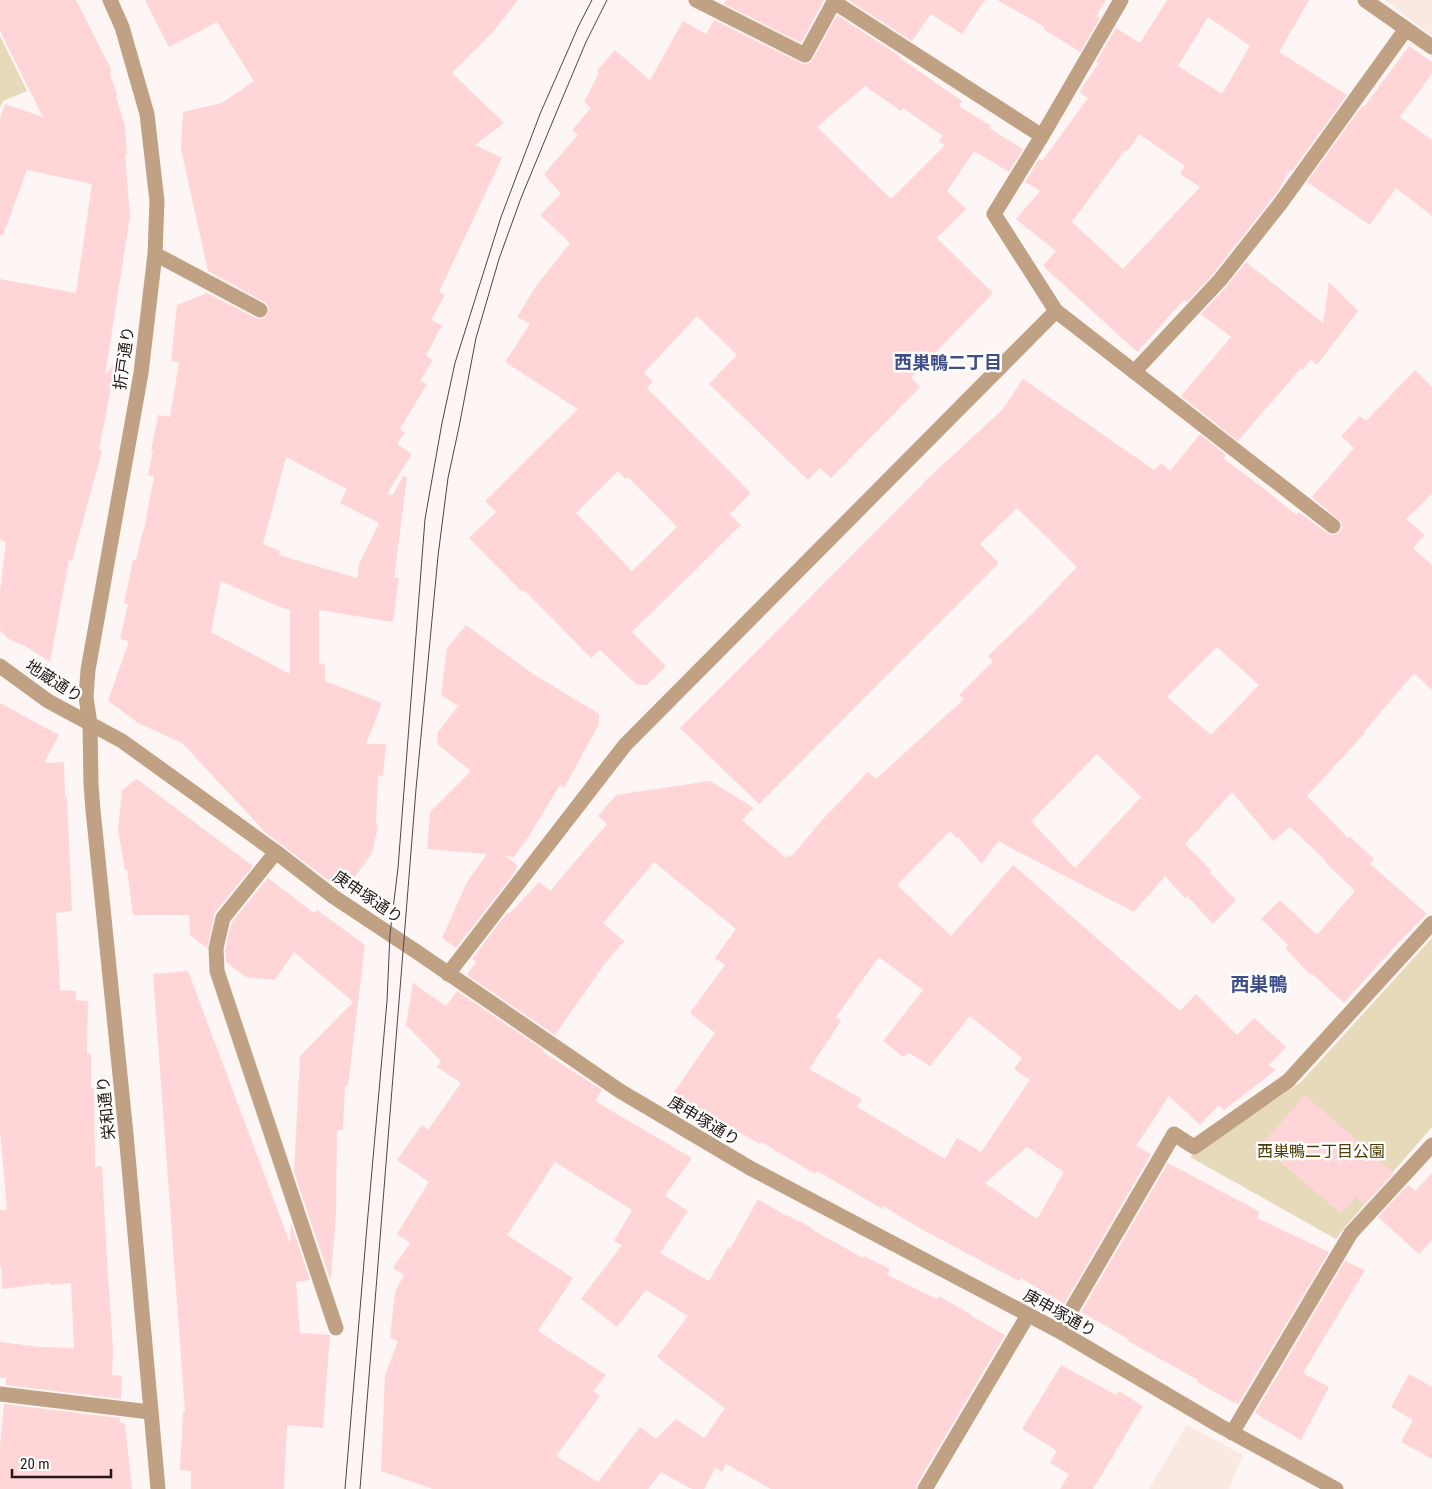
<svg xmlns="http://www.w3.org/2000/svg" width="1432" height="1489" font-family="'Roboto Condensed','Noto Sans JP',sans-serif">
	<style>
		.built { fill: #fae9e3 }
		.green { fill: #e6dabb }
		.building { fill: #ffd5d8; fill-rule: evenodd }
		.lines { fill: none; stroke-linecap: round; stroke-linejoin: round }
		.minor { stroke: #c0a184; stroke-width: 15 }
		.tram { stroke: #504542; stroke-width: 1 }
		.labels { text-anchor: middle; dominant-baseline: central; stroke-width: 5; stroke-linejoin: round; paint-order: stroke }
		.street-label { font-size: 16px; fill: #221612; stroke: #fff }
		.park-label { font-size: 16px; fill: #4c3b04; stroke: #fff }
		.neighbourhood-label { font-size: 18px; font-weight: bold; fill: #3e4e89; stroke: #fff }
		.quarter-label { font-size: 19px; font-weight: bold; fill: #3e4e89; stroke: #fff }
	</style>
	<rect width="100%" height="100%" fill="#fdf6f4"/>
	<path class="built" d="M1385,0H1432V36Z
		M1187,1425L1243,1455L1229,1489H1149Z"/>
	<path class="green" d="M0,36L27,91L3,101L0,107Z
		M1432,938V1127L1345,1227L1336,1239L1190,1157L1301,1082Z"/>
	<path class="building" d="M0,0H76L112,71L109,72L118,96L116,97L125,126L127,155L125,154L130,216L105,376L116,361L99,450L102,451L72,561L69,560L50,662L25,646L9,639L0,631V591L6,542L0,540V279L76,293L92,184L27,170L3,235H0V119L5,104L43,117L0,31Z
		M145,0H518L492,33L452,73L504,123L475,145L502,158L439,292L445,295L431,320L442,325L426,356L433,360L420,381L427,384L400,429L405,433L397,444L412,454L387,494L393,495L403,476L407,477L394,578H399L393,622L319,610V663L325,665V681L382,703L366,744H386L383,776H378L376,823L378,826L372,853L344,892L266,833L182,743L138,723L108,701L129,641L120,639L128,604H124L133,560H136L143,530H144L154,476L148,475L153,451H151L158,415L170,417L179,362L171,361L177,305L207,293L256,318L261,319L265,318L269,310L268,305L264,302L208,271L181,149L183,112L222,103L254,81L217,22L169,47ZM286,457L347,489L340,503L379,523L359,564L357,578L279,555L280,551L263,544ZM221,581L277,606L290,610V674L211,632Z
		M726,0H824L801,43L724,4Z
		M848,0H985L962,34L931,14L912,41Z
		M997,0H1106L1096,16L1100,18L1080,52L1043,29L1045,27Z
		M1167,0H1309L1279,52L1347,95L1292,171L1290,170L1278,191L1213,274L1187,302L1184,300L1137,352L1043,266L1056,251L1016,219L1040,191L1025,182L1039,159L1042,161L1088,98L1079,92L1099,63L1096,62L1116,28L1140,43ZM1208,17L1250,46L1222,94L1178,66ZM1139,134L1185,166L1180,174L1200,187L1123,269L1072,222L1125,150L1127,152Z
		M837,15L901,57L900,58L962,101L959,106L991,126L989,128L1023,149L1009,172L974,151L947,191L966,209L937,238L993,293L911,378L920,387L831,478L820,468L808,480L709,384L737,355L697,316L644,373L653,382L647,388L751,493L730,514L741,525L632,632L666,666L647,685H637L600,650L591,658L524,590L522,592L469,538L496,512L485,501L578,409L505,362L530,324L517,317L536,286L570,243L540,215L561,194L544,174L578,135L572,130L591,108L584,102L599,73L597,71L615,50L650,80L683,21L706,34L714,20L801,63L806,64L810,63L813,59ZM865,86L901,111L903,108L943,136L939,142L945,145L891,199L817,127ZM618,471L625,479L628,477L677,527L632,571L576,513Z
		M1409,46L1432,62V74L1400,117L1432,140V216L1396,188L1370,225L1307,182L1362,106L1364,107Z
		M1246,262L1323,323L1329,282L1358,311L1317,365L1311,359L1303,370L1301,368L1238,441L1181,396L1231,337L1201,314L1227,286Z
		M1415,370L1432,387V494L1406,519L1425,535L1413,548L1432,565V690L1414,673L1364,732L1365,733L1307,796L1348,838L1349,836L1374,859L1370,864L1427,914L1397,944L1344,1003L1312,974L1310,975L1285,948L1288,945L1261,919L1280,900L1317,935L1355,891L1325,862L1326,861L1290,827L1273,841L1232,792L1185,844L1212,871L1210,873L1236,900L1213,924L1187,896L1185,898L1165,876L1134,912L998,841L982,864L958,837L956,838L950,831L897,885L951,936L1013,865L1180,1011L1196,994L1237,1035L1254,1018L1286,1047L1269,1065L1276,1070L1224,1110L1219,1105L1200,1125L1169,1096L1136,1146L1151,1154L1064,1304L1021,1278L1019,1281L923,1230L883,1206L881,1208L817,1171L815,1174L761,1142L760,1144L718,1120V1122L674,1092L715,1033L690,1013L725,965L715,958L736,929L654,862L603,923L624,941L603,966L555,1035L467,975L476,962L472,959L507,913L509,914L539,882L550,891L607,824L598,816L616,795L710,781L754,808L742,820L786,858L788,855L791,857L821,821L868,772L876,779L964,699L959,695L993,661L988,656L1033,613L1077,567L1017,508L980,544L999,563L759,804L680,728L924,483H923L1002,410L1023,379L1154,470L1161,463L1170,471L1200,434L1226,455L1223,458L1266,490L1296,515L1299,512L1327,533L1332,535L1337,534L1341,531L1342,527L1341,522L1312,497L1354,448L1341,436L1360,416L1366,421ZM1217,647L1259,685L1211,735L1167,697ZM1097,754L1141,797L1075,868L1031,821ZM879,957L923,990L883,1041L903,1057L909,1053L930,1066L970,1016L1022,1058L1014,1069L1030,1080L981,1152L957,1138L945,1159L857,1107L862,1099L809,1069L841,1021L836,1017ZM1027,1147L1064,1172L1037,1219L985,1183Z
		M466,625L533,674L599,714V724L564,788L560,785L527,839L514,857L506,856L518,866L512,876L456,948L442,938L467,882L487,854L427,849L430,812L471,771L437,744L438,732L458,706L441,695L447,648Z
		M0,703L59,735L44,763L64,762L65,797H67L72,911L56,913L60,990L76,991V1000L88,1001L87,1054H91V1088H94L95,1167L102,1166L107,1261L113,1348L112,1375L122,1376L121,1399L6,1385V1378H0V1342L41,1347L74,1348L71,1283L51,1285V1283L2,1289L1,1267H0V1210H7L0,1131Z
		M137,779L253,866L215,912L207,948L190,935L189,915H133L127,870H125L118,830L122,790Z
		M268,878L314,913L317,910L365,945L348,1085H345L343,1130H337L336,1213L331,1279H330L294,1172L300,1056L353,1002L294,952L275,980L246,977L226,962L225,949L232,922Z
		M188,971L290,1243L291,1223L310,1280L296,1282L300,1333L330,1335L323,1428L287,1425L284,1489H191V1471L180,1470L183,1412H185L153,974Z
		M413,983L446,1006L457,991L544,1050L543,1052L602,1090L595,1101L692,1158L665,1196L688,1211L660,1253L709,1281L728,1248L730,1249L758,1199L786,1216L787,1215L812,1228L811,1229L863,1258L864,1256L890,1269L887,1275L937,1299L939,1296L972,1315V1316L1005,1335L917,1484L916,1489H771L726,1464L722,1472L715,1468L704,1489H692L661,1472L648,1489H433L381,1471L385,1375L398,1341L390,1338L395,1292L404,1275L393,1268L410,1243L397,1234L429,1182L397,1160L422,1125L428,1130L461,1083L437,1067L441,1061L406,1025ZM555,1162L632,1210L614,1241L622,1245L581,1299L617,1327L646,1290L688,1316L657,1357L725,1408L704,1438L676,1419L656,1439L640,1427L598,1482L556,1456L600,1396L593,1391L606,1375L538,1331L573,1278L507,1235Z
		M1305,1095L1394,1173L1364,1205L1356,1197L1341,1214L1261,1145Z
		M1168,1163L1260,1212L1257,1218L1329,1252L1238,1404L1235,1402L1234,1403L1197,1382L1198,1380L1128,1341L1129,1339L1081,1312Z
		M1432,1173V1240L1419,1254L1378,1217L1408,1185L1415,1191Z
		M1345,1261L1365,1270L1303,1373L1329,1387L1301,1440L1255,1413Z
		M1061,1365L1116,1395L1119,1391L1143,1406L1093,1489H1060L1069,1474L1050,1463L1057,1451L1022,1429Z
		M1409,1374L1432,1387V1459L1401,1442L1413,1420L1391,1407Z
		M4,1404L120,1418V1423H125L132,1489H0V1447Z"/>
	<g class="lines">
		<path class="minor" d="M110,0L122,27L147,114L157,201L155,254L141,373L88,670L86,697L90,724L91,784L93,810L126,1134L158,1489
			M696,0L805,55L835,0
			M1121,0L1042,136L994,214L1056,311L1333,526
			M1365,0L1432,47
			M834,2L1042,136
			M155,254L260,310
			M1134,372L1220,280L1280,204L1406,29
			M0,666L48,701L122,741L276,852L334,897L417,952L620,1091L750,1168L1059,1331L1220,1426L1336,1489
			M276,852L223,918L216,948L217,971L336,1328
			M448,974L625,745L1056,311
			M1059,1331L1174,1134L1194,1147L1288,1081L1432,923
			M0,1394L150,1412
			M1232,1433L1351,1233L1432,1145
			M925,1489L1028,1315"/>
		<path class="tram" d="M345,1489L367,1226L387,1001L390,934L398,868L425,519L442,423L455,363L501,217L540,114L579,25L592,0
			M360,1489L416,789L438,556L448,478L459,427L476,338L499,259L521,198L557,111L586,42L607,0"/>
	</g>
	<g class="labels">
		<g class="street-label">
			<text transform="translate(124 358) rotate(-82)">折戸通り</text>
			<text transform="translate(54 681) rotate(33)">地蔵通り</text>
			<text transform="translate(368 897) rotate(34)">庚申塚通り</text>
			<text transform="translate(106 1108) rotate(-96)">栄和通り</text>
			<text transform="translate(704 1121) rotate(31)">庚申塚通り</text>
			<text transform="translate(1060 1313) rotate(29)">庚申塚通り</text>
		</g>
		<g class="park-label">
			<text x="1321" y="1151">西巣鴨二丁目公園</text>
		</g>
		<g class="neighbourhood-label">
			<text x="948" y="362">西巣鴨二丁目</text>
		</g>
		<g class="quarter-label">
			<text x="1259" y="984">西巣鴨</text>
		</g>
	</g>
	<path d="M12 1469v8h99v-8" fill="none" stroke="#221612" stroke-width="2.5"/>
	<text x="20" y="1469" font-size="15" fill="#221612" stroke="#ffffff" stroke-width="4" paint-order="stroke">20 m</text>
</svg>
